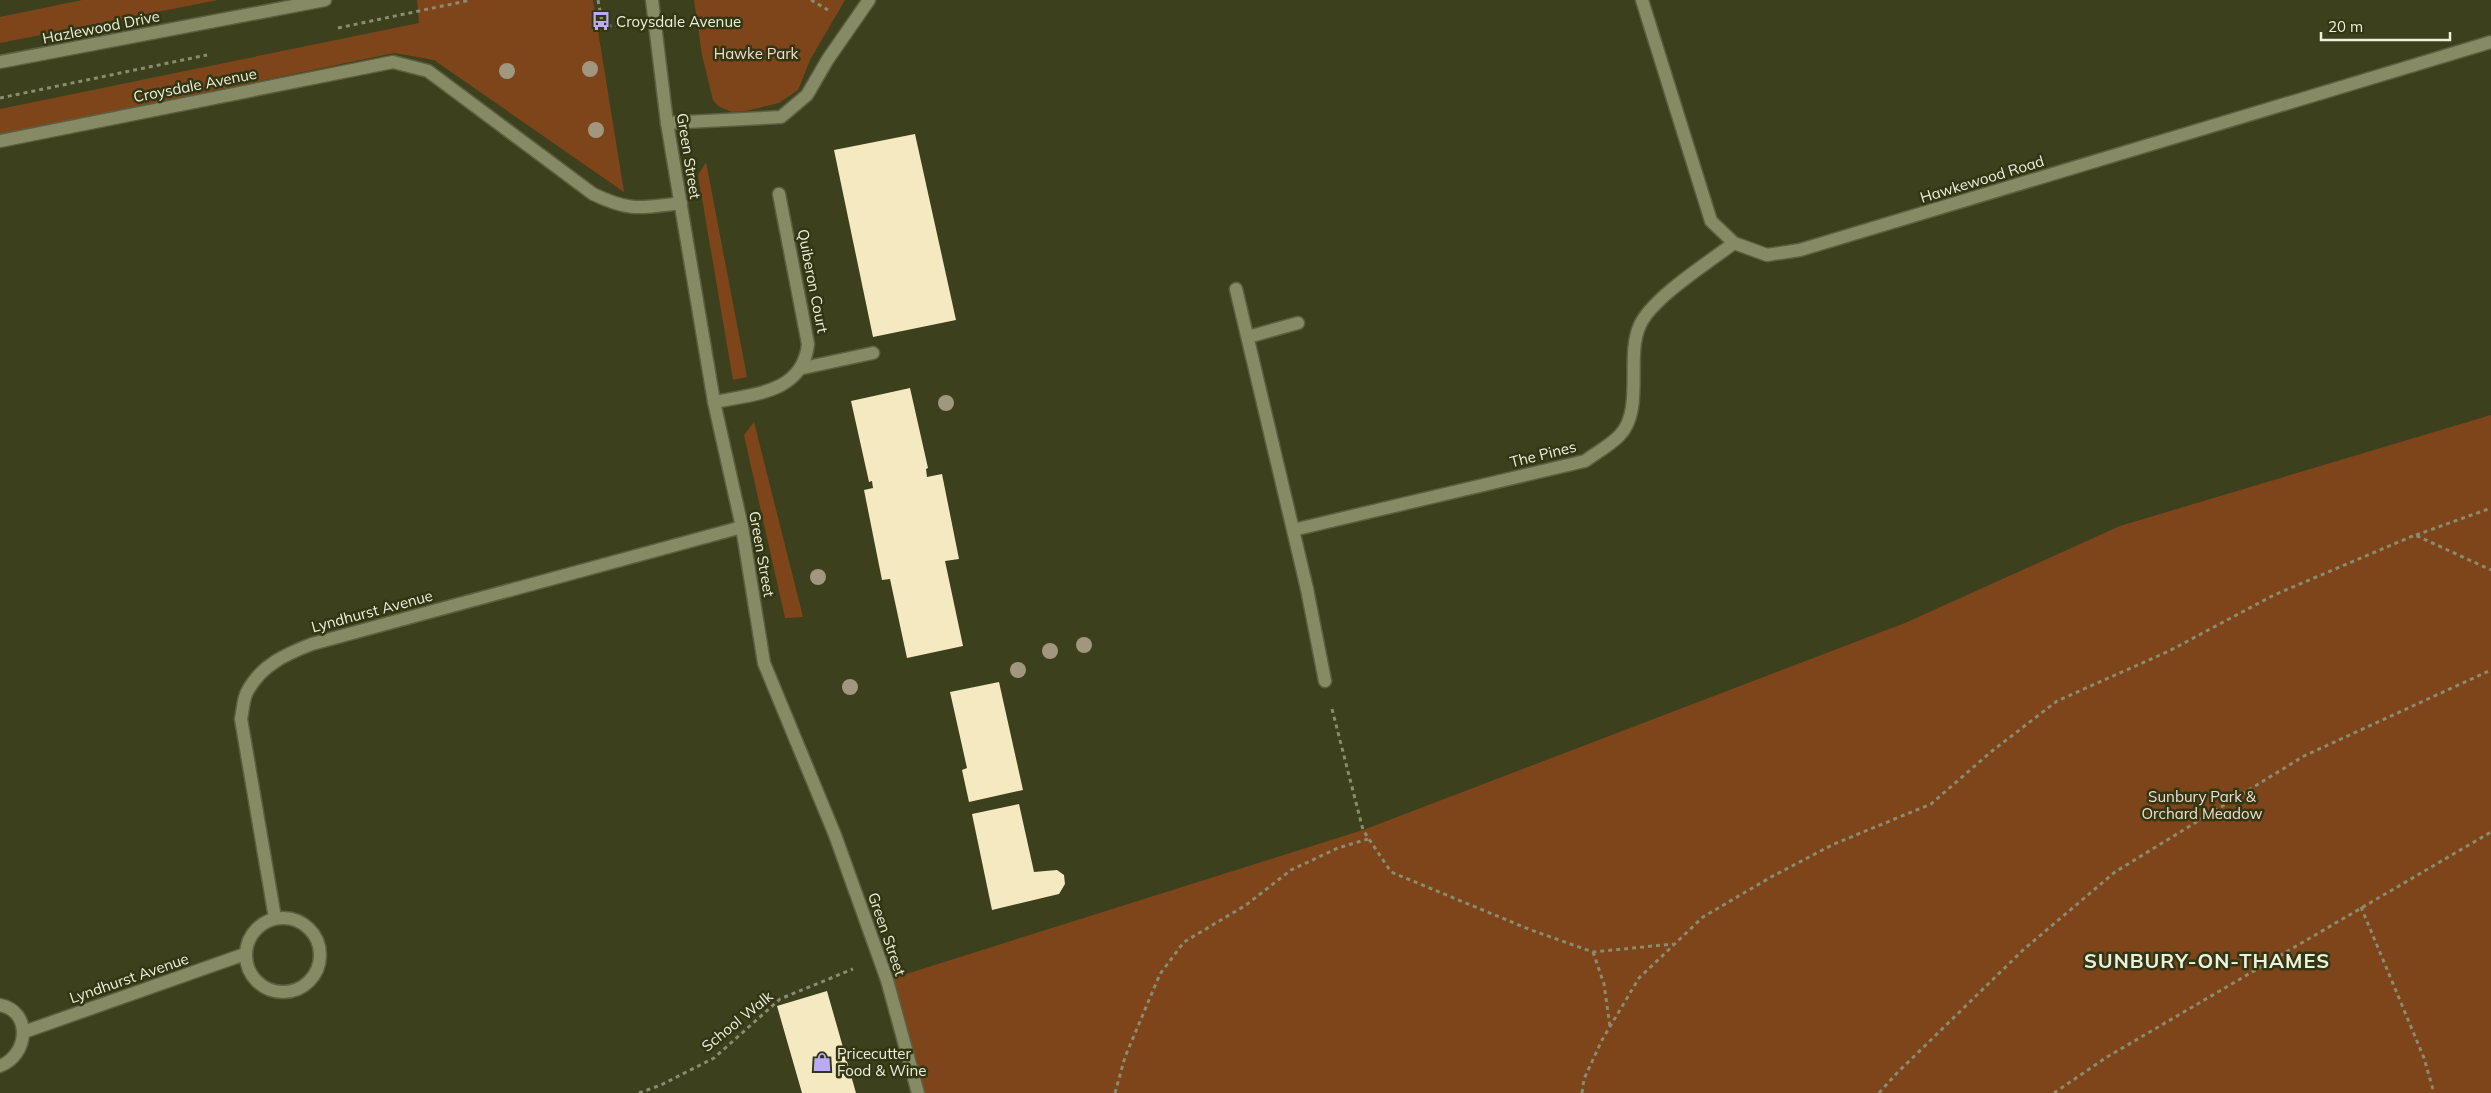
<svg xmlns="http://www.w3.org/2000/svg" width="2491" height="1093" font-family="Mulish,sans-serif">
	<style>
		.green { fill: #7e451b }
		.building { fill: #f4e9c1 }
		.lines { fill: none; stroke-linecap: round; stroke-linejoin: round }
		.service-casing { stroke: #5c5f40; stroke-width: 15 }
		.minor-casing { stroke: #5c5f40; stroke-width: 15 }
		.tertiary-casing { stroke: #5c5f40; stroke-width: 15 }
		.path { stroke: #898c6f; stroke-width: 3; stroke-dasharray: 4 4; stroke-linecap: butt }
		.service { stroke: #868b65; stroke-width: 12 }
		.minor { stroke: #868b65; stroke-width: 12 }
		.tertiary { stroke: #868b65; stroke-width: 12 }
		.tree { fill: #a1967e }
		.labels { text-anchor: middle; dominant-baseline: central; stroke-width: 5; stroke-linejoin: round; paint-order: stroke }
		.poi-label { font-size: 15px; fill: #edf0dc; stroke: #333613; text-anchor: start }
		.street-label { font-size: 15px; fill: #edf0dc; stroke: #333613 }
		.park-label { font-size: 15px; fill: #f3dcce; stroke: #333613 }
		.district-label { font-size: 20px; font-weight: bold; letter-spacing: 1px; fill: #edf0dc; stroke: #333613 }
	</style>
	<rect width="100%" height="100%" fill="#3d401d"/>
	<path class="green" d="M82,0H218L0,43V17Z
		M417,0H593L624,192L434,60L394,53L0,135V109L419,23Z
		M694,0H845L810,60L798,90L779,103L746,111L732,112L718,106L713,100L702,55Z
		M706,162L747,377L733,380L698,175Z
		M2491,415V1093H918L887,980L1363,830L1905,623L2120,526Z
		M754,422L803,617L785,618L744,435Z"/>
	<path class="building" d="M915,134L956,320L873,337L834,150Z
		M910,388L928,468L926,469L927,477L942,474L959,559L945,561L963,646L907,658L890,579L882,580L864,490L873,488L872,481L869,482L851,401Z
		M999,682L1023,790L969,802L962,770L967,768L950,692Z
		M1019,804L1034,872L1057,870L1064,875L1065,884L1059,894L992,910L972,814Z
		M827,991L856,1093H802L777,1006Z"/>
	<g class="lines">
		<g class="service-casing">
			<path id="service" d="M803,368L873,353
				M1307,589L1325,681"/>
		</g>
		<g class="minor-casing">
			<path id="minor" d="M1642,0L1711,221L1734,243L1767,255L1800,250L2491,42
				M0,62L325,0
				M667,123L781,117L807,95L828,59L869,0
				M0,141L393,62L428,71L593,194C631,212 640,208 681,203
				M1236,289L1307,589
				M1248,337L1298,323
				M714,402C754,394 803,393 808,344L779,194
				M1293,530L1585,461C1596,453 1609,446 1619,436C1645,410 1625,357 1640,325C1652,298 1709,262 1734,243
				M246 955a37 37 0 1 1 74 0a37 37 0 1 1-74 0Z
				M275,918L241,719C243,710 243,699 247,692C261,665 286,654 312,644L742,527
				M0,1005C32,1011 29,1055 0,1066
				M24,1032L245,954"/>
		</g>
		<g class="tertiary-casing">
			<path id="tertiary" d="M652,0L667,123L714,402L742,527L764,663L835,835L887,980L918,1093"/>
		</g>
		<path class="path" d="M598,0L603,27L625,24
			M811,0L828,10
			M338,28L471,0
			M0,98L207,55
			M2416,535L2491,508
			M1332,709L1363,830L1391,872L1531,930L1593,952L1673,944
			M2361,907L2424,1058L2434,1093
			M1593,952L1604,984L1610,1027
			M639,1093L661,1085L714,1058L780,999L853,969
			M1115,1093L1125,1057L1160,974L1184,942L1246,905L1291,870L1338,848L1368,839
			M1582,1093L1584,1079L1602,1040L1639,978L1703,917L1771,877L1834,844L1931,804L1992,751L2057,701L2169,651L2274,595L2415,535L2491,570
			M1879,1093L1897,1073L2023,950L2115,872L2304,756L2491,670
			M2054,1093L2107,1057L2491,832"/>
		<use href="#service" class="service"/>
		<use href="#minor" class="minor"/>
		<use href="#tertiary" class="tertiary"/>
	</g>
	<g class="tree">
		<circle cx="590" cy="69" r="8"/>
		<circle cx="507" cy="71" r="8"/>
		<circle cx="596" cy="130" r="8"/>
		<circle cx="946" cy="403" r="8"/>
		<circle cx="818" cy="577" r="8"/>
		<circle cx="1084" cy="645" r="8"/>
		<circle cx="1050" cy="651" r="8"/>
		<circle cx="1018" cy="670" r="8"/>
		<circle cx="850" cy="687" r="8"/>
	</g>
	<defs>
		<g id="bus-bare" transform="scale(1.5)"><path d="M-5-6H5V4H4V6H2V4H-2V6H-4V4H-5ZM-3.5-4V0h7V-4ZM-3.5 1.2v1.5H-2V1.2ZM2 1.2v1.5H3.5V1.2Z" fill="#bbaaf6" stroke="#333613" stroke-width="2.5" paint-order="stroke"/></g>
		<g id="shop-bare" transform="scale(1.5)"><path d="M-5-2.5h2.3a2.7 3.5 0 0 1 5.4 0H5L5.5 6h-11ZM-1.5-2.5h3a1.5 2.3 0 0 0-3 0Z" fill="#bbaaf6" stroke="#333613" stroke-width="2.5" paint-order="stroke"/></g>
	</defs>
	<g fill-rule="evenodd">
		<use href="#bus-bare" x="601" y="21"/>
		<use href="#shop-bare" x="822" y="1062"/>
	</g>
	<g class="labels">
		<g class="poi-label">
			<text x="616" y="21">Croysdale Avenue</text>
			<text x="837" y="1053">Pricecutter<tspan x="837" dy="17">Food &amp; Wine</tspan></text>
		</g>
		<g class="street-label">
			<text transform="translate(101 27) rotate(-11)">Hazlewood Drive</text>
			<text transform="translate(195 85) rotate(-11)">Croysdale Avenue</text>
			<text transform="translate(689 156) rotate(81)">Green Street</text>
			<text transform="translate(1982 179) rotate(-17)">Hawkewood Road</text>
			<text transform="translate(813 281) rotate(79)">Quiberon Court</text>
			<text transform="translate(1543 454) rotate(-14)">The Pines</text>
			<text transform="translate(762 554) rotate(80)">Green Street</text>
			<text transform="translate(372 611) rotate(-15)">Lyndhurst Avenue</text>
			<text transform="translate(887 934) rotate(71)">Green Street</text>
			<text transform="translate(129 978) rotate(-19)">Lyndhurst Avenue</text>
			<text transform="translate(737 1021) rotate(-39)">School Walk</text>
		</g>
		<g class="park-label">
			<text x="756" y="53">Hawke Park</text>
			<text x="2202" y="796">Sunbury Park &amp;<tspan x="2202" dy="17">Orchard Meadow</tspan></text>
		</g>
		<g class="district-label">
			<text x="2207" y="960">SUNBURY-ON-THAMES</text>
		</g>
	</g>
	<path d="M2321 32v8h129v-8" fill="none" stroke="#edf0dc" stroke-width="2.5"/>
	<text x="2328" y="32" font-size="15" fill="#edf0dc" stroke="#333613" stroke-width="4" paint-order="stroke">20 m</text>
</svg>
